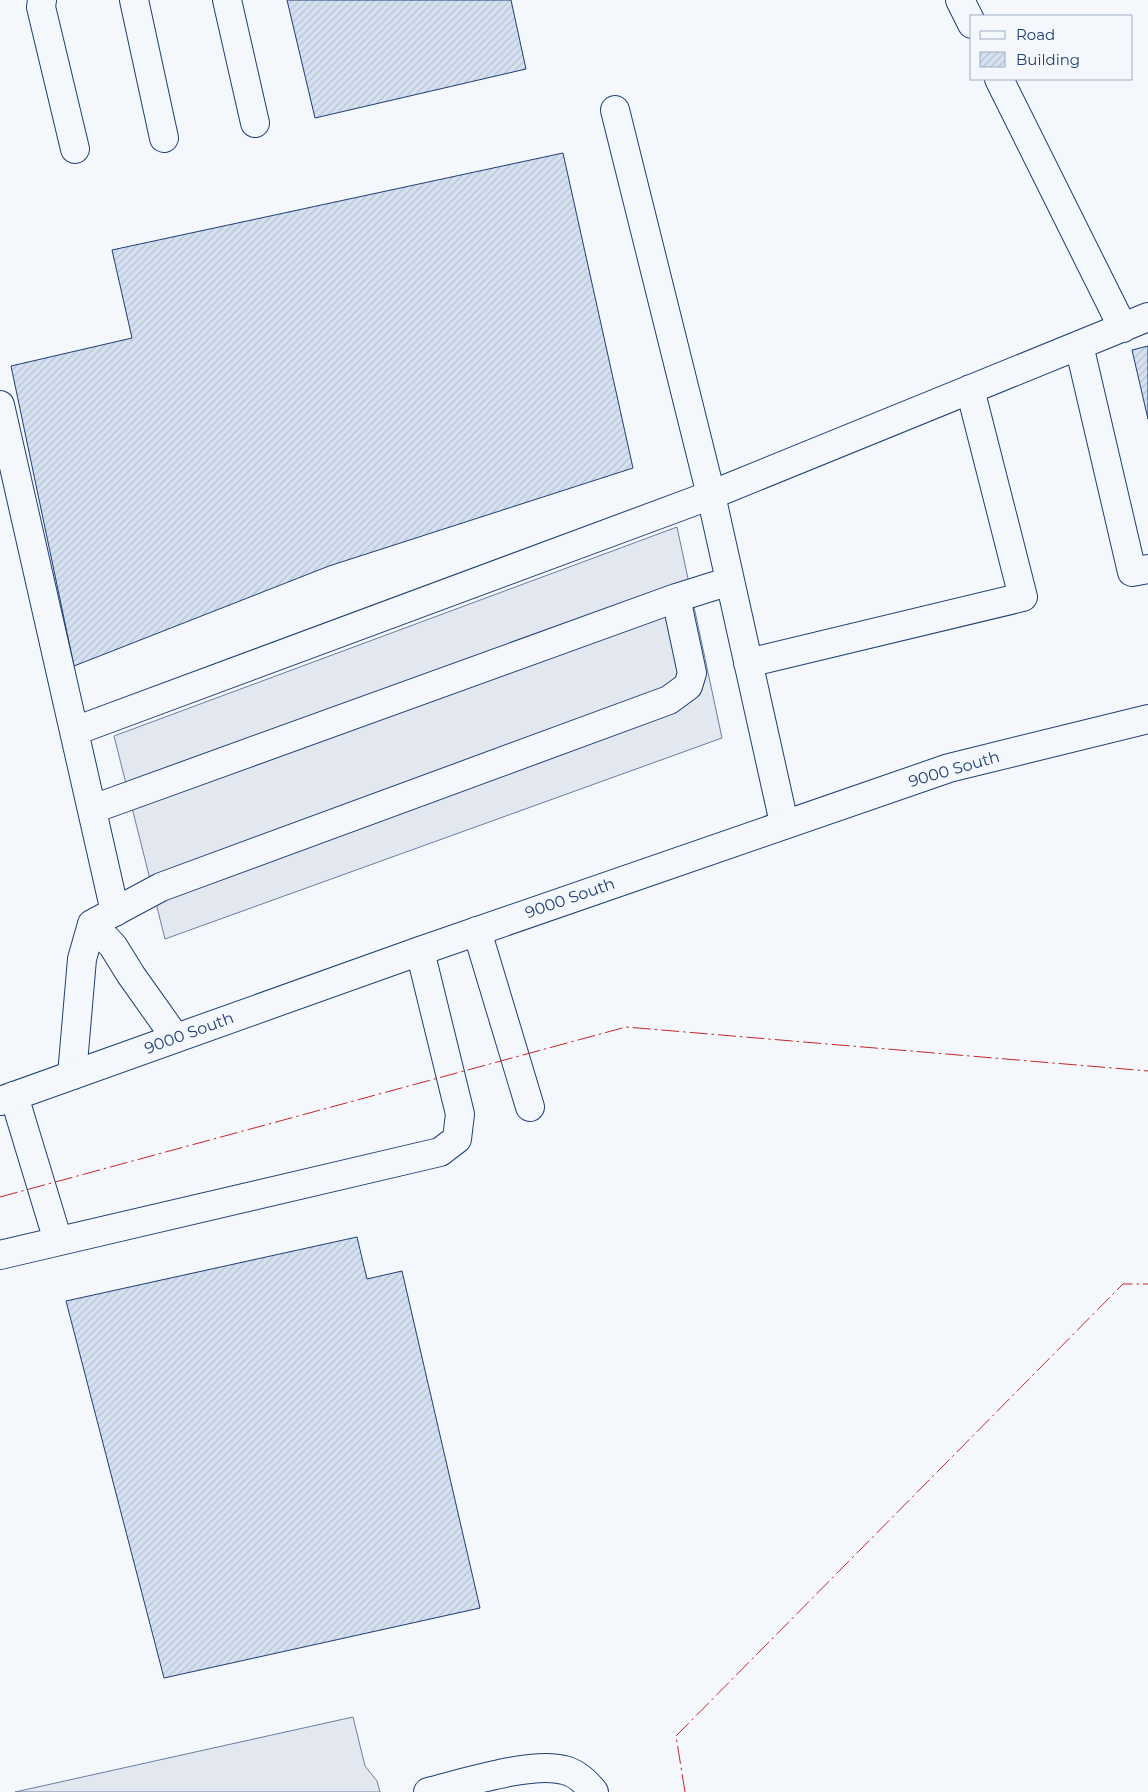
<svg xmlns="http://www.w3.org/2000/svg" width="1148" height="1792" font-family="Montserrat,sans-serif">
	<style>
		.parking { fill: #e3e8f0; stroke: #687fa3 }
		.building { fill: url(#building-hatch); stroke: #1d3f73 }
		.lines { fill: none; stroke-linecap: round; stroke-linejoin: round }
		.minor-casing { stroke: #1d3f73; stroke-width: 30 }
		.major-casing { stroke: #1d3f73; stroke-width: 30 }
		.minor { stroke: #f4f7fb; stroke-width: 28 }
		.major { stroke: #f4f7fb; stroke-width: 28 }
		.power { stroke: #c62828; stroke-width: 1; stroke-dasharray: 18 4 2.5 4; stroke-linecap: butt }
		.labels { text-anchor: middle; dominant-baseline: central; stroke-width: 4; stroke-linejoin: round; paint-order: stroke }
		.street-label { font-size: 16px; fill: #1d3f73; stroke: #f4f7fb }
	</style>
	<defs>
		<pattern id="building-hatch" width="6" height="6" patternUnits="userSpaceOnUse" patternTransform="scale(1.25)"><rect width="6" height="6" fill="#d5e0f0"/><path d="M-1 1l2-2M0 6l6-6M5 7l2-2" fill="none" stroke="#b6c1d1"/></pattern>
	</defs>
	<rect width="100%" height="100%" fill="#f4f7fb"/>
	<path class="parking" d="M677,527L722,738L165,939L114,736Z
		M353,1717L365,1766L377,1781L380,1792H15Z"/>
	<path class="building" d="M287,0H511L526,69L315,118Z
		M563,153L633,468L329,566L74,666L11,366L132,338L112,250Z
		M1148,346V419L1132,350Z
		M357,1237L367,1279L402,1271L480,1608L164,1678L66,1301Z"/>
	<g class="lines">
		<g class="minor-casing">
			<path id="minor" d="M42,0L41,7L75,149
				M134,0L164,138
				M227,0L255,123
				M960,0L972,24
				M999,79L1123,328
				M615,110L711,495L784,823
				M1079,345L1132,572L1148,569
				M0,405L115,912
				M748,663L1023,597L970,389
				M75,731L711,495L1148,317
				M93,809L676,598L730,581
				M92,924L113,946L131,975L175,1037
				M477,931L530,1107
				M72,1075L82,959L92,924L161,887L669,700L688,686L692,673L676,598
				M14,1096L58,1241
				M0,1255L440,1152L457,1139L460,1114L420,951
				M428,1792C461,1784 532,1761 564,1770C577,1773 586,1782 594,1792"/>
		</g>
		<g class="major-casing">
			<path id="major" d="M0,1101L420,951L949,768L1148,719"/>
		</g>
		<use href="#minor" class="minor"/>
		<use href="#major" class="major"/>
		<path class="power" d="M0,1197L626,1027L1148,1071
			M685,1792L676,1736L1123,1284H1148"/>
	</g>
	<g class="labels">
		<g class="street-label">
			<text transform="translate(954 769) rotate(-16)">9000 South</text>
			<text transform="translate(570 898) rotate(-19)">9000 South</text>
			<text transform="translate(189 1033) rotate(-20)">9000 South</text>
		</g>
	</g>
	<rect x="970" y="15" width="162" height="65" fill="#f4f7fb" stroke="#9eadc5"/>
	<rect x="980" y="31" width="25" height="8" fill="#f4f7fb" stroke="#9eadc5"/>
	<text x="1016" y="40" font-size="15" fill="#1d3f73">Road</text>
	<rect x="980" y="52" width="25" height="15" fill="url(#building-hatch)" stroke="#9eadc5"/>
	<text x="1016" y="65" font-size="15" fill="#1d3f73">Building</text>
</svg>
